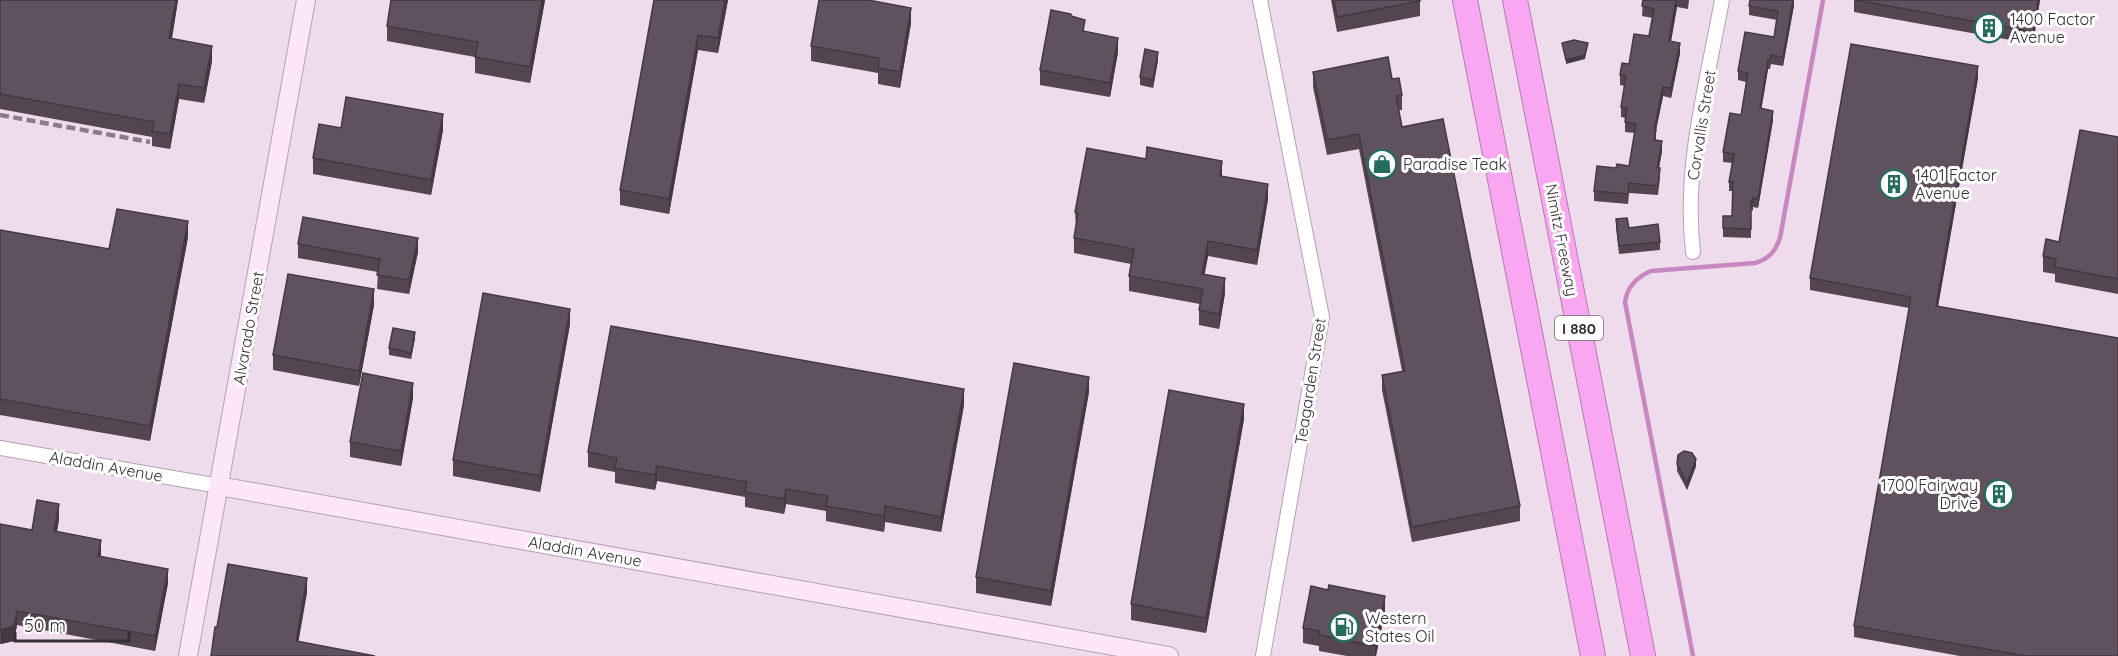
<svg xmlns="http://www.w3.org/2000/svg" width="2118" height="656" font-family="Quicksand,sans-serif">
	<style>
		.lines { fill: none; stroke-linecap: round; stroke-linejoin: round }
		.stream { stroke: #c887c1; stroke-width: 4.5 }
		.street-casing { stroke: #b4a3b2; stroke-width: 16 }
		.secondary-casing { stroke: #b4a3b2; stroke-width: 20 }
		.highway-casing { stroke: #b47dae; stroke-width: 26 }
		.street { stroke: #fff; stroke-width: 14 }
		.secondary { stroke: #fde5fa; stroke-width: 18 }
		.highway { stroke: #f8a7f0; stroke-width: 24 }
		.rail { stroke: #887c86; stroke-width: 4.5; stroke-dasharray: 9 4.5; stroke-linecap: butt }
		.wall { fill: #534651 }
		.shaded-wall { fill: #433942 }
		.building { fill: #60515e; stroke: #433942; stroke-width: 1.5 }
		.labels { text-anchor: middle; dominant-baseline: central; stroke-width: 6; stroke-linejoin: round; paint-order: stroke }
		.shield { fill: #fff; stroke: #726d71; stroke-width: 1.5 }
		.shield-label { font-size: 15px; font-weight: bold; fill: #352e34 }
		.poi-label { font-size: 16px; fill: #352e34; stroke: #fff; text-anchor: start }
		.street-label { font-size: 16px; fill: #352e34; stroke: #fff }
	</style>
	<rect width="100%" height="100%" fill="#eedcec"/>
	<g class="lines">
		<path class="stream" d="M1693,656L1625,302C1627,287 1637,277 1651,271L1755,263C1769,259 1775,252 1780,238L1823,0"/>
		<g class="street-casing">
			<path id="street" d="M1260,0L1322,317L1263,656
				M1693,252C1683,167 1707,83 1722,0
				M0,448L219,486"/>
		</g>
		<g class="secondary-casing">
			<path id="secondary" d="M219,486L1169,656
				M188,656L306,0"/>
		</g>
		<g class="highway-casing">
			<path id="highway" d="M1465,0L1593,656
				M1515,0L1643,656"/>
		</g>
		<use href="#street" class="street"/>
		<use href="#secondary" class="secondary"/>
		<use href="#highway" class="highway"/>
		<path class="rail" d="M0,115L150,142"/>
	</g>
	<path class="wall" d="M0,0H178L172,39L212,61L204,103L179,99L170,149L152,146V137L0,109Z
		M391,0H545L530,83L475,73V57L387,41V26Z
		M654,0H728L718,53L698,50L669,214L620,205V190Z
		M1331,0H1420V16L1337,32Z
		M1643,0H1689L1688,9L1677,7L1671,42L1680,53L1671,98L1663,96L1656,130V140L1662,151L1659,168L1660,178L1658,195L1629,193L1628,204L1594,201V191L1616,168L1629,166L1635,133L1625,132V118L1621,117V107L1625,86L1620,85V75L1649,36L1653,18L1642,16Z
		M1794,0V5L1783,66L1771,64L1770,69H1768L1761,109L1773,120L1758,208L1753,207V211L1751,210V238L1723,237V216H1732L1733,191H1729V182L1732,163L1723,162V152L1741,115L1746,82L1738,80V71L1774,37L1777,20L1749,15V6Z
		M1854,0H2040L2033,44L1854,12Z
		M1071,16L1085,32L1118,52L1110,97L1040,85V70Z
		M911,23L900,88L878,84V73L811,61V46Z
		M1158,60L1153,88L1140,85V77Z
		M1313,72L1392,79L1402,95V110H1399L1402,127L1520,506V521L1412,542L1382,390V375L1402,371L1359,149L1327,155L1313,87Z
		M1978,78L1938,306L2118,656H1960L1854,637V626L1909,308L1810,290V278Z
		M341,128L443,130L431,195L313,174V158Z
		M2118,137V294L2055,282V274L2043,272V256L2059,242Z
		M1222,176L1268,199L1257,265L1208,256L1204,275L1225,293L1219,329L1199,325V310L1200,304L1129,291V276L1131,264L1074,253V238L1076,227L1075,212Z
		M1616,219L1629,228L1660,242V250L1619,254L1616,227Z
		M0,230L109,249L188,237L150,441L0,415Z
		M298,244L418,252L409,294L377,289L378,272L298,258Z
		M374,305L359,386L273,370V355Z
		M570,324L540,492L453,476V460Z
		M415,338L411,359L389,355V348Z
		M1089,392L1051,606L976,593V577Z
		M413,398L401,466L350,457V442Z
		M964,405L941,532L885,522L884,532L826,521V511L786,504L784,514L745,507V497L657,481L655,490L615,483V472L588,467V452Z
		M1244,419L1206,633L1131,620V604Z
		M1677,464L1696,466L1687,490L1677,471Z
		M59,519L57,532L101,554V556L168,583L155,651L17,625L14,641L0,644V524L32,530Z
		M1385,611L1376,656H1347L1319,651V646L1303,643V628Z"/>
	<path class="shaded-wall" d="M176,0H178L169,54V38Z
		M542,0H545L530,83V67Z
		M725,0H728L718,53V38Z
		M1676,0L1677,7L1669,51V41Z
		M1793,0L1794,5L1783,66V57Z
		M2038,0H2040L2033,44V32Z
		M911,8V23L900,88V72Z
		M698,35V50L669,214V199Z
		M1118,38V52L1110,97V83Z
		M1588,43L1585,59L1566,64V60Z
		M1680,43V53L1671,98V88Z
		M212,46V61L204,103V88Z
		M1158,52V60L1153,88V80Z
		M1768,60V69L1760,118V108Z
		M1978,66V78L1936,318V306Z
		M179,84V99L170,149V134Z
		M1663,87V96L1654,140V130Z
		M1773,111V120L1758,208V199Z
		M443,114V130L431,195V180Z
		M1662,141V151L1657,178V168Z
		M1222,161V176H1220Z
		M1268,184V199L1257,265V250Z
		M188,221V237L150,441V426Z
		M418,238V252L409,294V280Z
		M1208,241V256L1202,289V274Z
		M1225,278V293L1219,329V314Z
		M374,289V305L359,386V371Z
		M570,309V324L540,492V476Z
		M415,332V338L411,359V353Z
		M1089,377V392L1051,606V591Z
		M413,383V398L401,466V451Z
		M964,389V405L941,532V517Z
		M1244,404V419L1206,633V618Z
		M1696,459V466L1687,490V483Z
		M657,466V481L655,490V475Z
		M786,489V504L784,514V499Z
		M59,504V519L54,546V531Z
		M885,506V522L884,532V516Z
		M101,540V554L98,570V556Z
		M168,569V583L155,651V636Z
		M307,578V593L296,656V641Z
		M1385,596V611L1376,656H1375V646Z
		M17,611V625L14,641L1,644V630Z"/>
	<path class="building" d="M0,0H176L169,38L212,46L204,88L179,84L170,134L152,131L154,122L0,94Z
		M391,0H542L530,67L475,57L478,42L387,26Z
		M654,0H725L718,38L698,35L669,199L620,190Z
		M819,0H868L911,8L900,72L878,68L879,58L811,46Z
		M1334,0H1420V1L1337,17Z
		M1643,0H1676L1669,41L1680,43L1671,88L1663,87L1654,130H1656L1654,140L1662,141L1657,168H1660L1658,186L1629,183L1628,194L1594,191L1597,166L1616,168L1617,164L1629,166L1636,124L1625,122L1627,108L1621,107L1626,76L1620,75L1622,63L1629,64L1634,34L1649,36L1654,9L1642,6Z
		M1750,0H1793L1783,57L1771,55L1770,60H1768L1760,108L1773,111L1758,199L1753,198V202L1751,201V229L1723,228V216H1732L1733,182H1729L1734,154L1723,152L1730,113L1741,115L1748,73L1738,71L1745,32L1774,37L1778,11L1749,6Z
		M1855,0H2038L2033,32Z
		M1051,10L1071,14V16L1085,20L1083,31L1118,38L1110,83L1040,70Z
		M1574,40L1588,43L1585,55L1566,60L1562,43Z
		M1851,44L1978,66L1936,306L2118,338V656H2026L1854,626L1911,297L1810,278Z
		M1145,49L1158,52L1153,80L1140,77Z
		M1388,57L1392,79L1399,78L1402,95L1396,96L1402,127L1443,119L1520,506L1412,527L1382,375L1405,371L1359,134L1327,140L1313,72Z
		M346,97L443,114L431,180L313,158L319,124L341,128Z
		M2080,130L2118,137V279L2055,267L2056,259L2043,256L2046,239L2059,242Z
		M1147,147L1222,161L1220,176L1268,184L1257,250L1208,241L1202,274L1225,278L1219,314L1199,310L1203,289L1129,276L1134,249L1074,238L1078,213L1075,212L1087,148L1146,159Z
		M117,209L188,221L150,426L0,399V230L109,249Z
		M303,217L418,238L409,280L377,275L380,259L298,244Z
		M1627,218L1629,228L1658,224L1660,242L1619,246L1616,219Z
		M288,274L374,289L359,371L273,355Z
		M483,293L570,309L540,476L453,460Z
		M611,326L964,389L941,517L885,506L884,516L826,506L828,496L786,489L784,499L745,492L747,482L657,466L655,475L615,468L617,458L588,452Z
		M393,328L415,332L411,353L389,348Z
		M1014,363L1089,377L1051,591L976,577Z
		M363,373L413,383L401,451L350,442Z
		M1169,390L1244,404L1206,618L1131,604Z
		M1684,451L1692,453L1696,459L1687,483L1677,464L1678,455Z
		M37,500L59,504L54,531L101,540L98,556L168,569L155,636L17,611L14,626L0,630V524L32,530Z
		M228,564L307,578L296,641L375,656H211L215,627H217Z
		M1329,585L1385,596L1375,646L1319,635L1320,631L1303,628L1311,586L1328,590Z"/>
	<defs>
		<g id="building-ring" transform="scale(1.5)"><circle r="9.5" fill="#fff" stroke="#256c60" stroke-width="1.5"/><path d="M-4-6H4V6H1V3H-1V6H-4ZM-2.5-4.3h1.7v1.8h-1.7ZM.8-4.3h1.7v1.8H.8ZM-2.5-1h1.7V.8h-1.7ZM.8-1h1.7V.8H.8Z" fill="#256c60"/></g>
		<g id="shop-ring" transform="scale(1.5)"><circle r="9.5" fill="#fff" stroke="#256c60" stroke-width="1.5"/><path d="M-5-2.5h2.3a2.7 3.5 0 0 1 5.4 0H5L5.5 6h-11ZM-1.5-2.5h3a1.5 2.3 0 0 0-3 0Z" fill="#256c60"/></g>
		<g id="fuel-ring" transform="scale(1.5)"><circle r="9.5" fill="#fff" stroke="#256c60" stroke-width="1.5"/><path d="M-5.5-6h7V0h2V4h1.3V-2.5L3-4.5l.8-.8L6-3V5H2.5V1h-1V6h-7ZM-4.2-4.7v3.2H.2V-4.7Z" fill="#256c60"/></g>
	</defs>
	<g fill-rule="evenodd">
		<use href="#building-ring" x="1989" y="28"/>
		<use href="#shop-ring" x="1382" y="164"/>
		<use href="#building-ring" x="1894" y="184"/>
		<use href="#building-ring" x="1999" y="494"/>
		<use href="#fuel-ring" x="1344" y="627"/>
	</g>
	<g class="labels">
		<rect class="shield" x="1555" y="316" width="48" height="24" rx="4.5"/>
		<g class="shield-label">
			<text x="1579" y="328">I 880</text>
		</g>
		<g class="poi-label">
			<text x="2010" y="19">1400 Factor<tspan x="2010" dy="18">Avenue</tspan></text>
			<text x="1403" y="164">Paradise Teak</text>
			<text x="1915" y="175">1401 Factor<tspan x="1915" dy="18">Avenue</tspan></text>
			<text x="1978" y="485" text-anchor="end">1700 Fairway<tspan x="1978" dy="18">Drive</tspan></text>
			<text x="1365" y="618">Western<tspan x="1365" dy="18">States Oil</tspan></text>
		</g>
		<g class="street-label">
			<text transform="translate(1701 125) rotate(-81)">Corvallis Street</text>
			<text transform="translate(1562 240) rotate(79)">Nimitz Freeway</text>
			<text transform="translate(248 328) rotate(-80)">Alvarado Street</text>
			<text transform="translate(1310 381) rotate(-81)">Teagarden Street</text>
			<text transform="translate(106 466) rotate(10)">Aladdin Avenue</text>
			<text transform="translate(585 551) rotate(10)">Aladdin Avenue</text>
		</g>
	</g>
	<path d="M15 632v9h114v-9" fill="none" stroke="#352e34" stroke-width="3"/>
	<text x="24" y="632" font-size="18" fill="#352e34" stroke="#ffffff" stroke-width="4.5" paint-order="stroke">50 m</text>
</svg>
